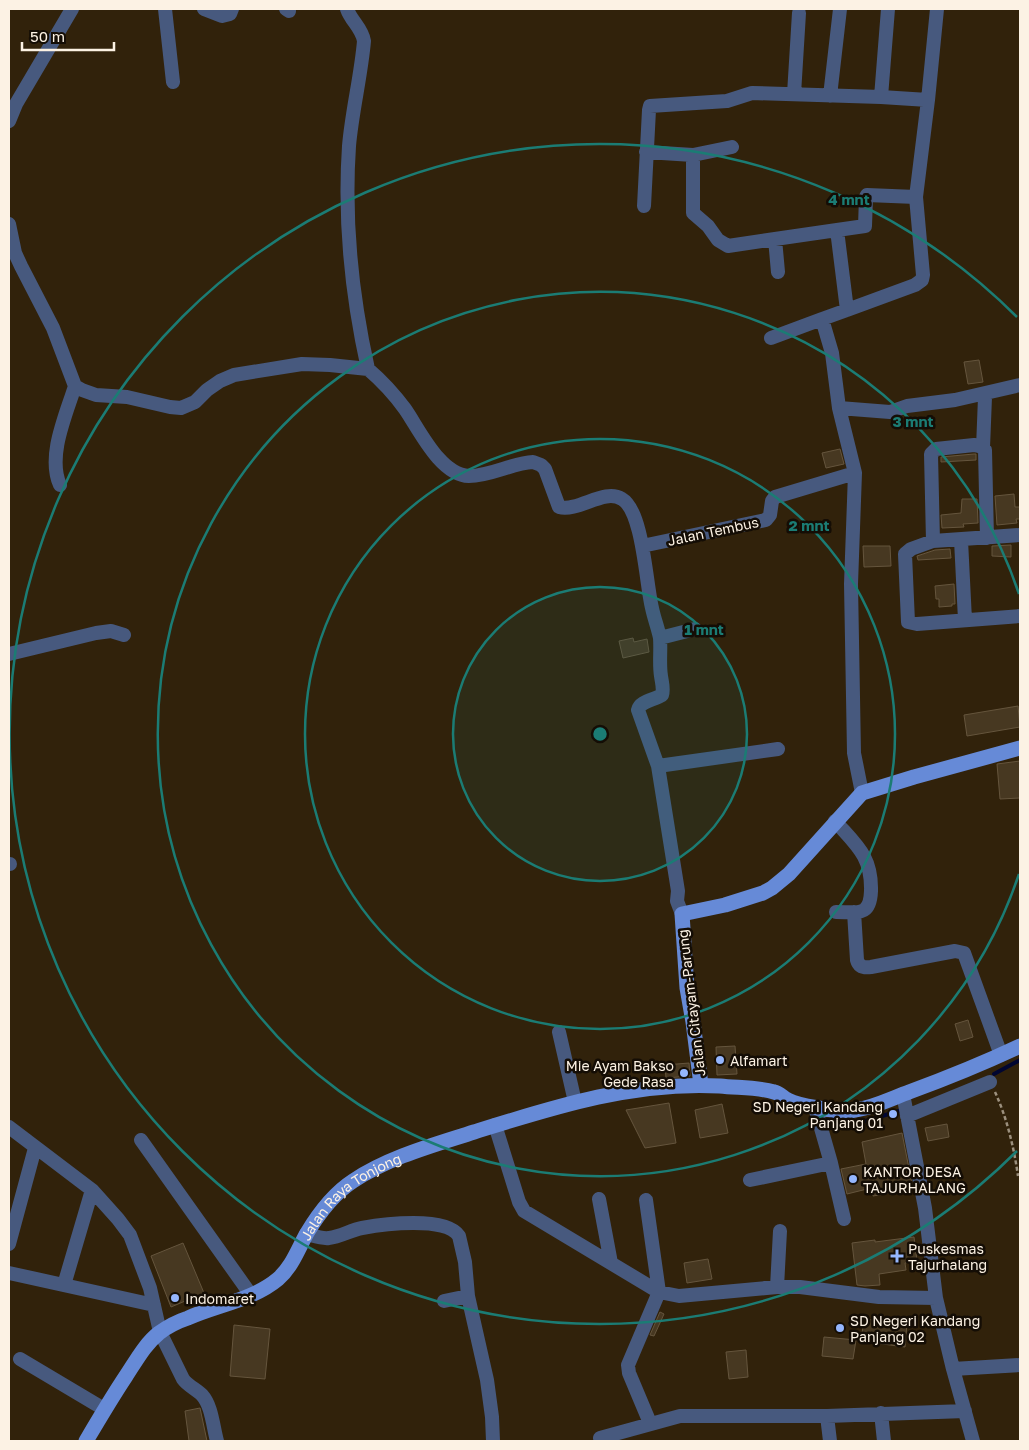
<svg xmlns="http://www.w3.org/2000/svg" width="1029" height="1450" font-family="'Golos Text',sans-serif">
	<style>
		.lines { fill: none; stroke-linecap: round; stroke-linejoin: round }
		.stream { stroke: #010631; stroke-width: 4 }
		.building { fill: #473821; stroke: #65553d }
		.path { stroke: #9c907e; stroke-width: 2.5; stroke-dasharray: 4 2.5; stroke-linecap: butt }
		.minor { stroke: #47597e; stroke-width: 14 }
		.major { stroke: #668ad7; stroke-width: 15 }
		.ring { fill: none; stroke: #1b7c74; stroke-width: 2.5 }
		.poi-dot { fill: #95b6fd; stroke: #140d05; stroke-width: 2 }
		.labels { text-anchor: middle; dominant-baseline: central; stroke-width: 5; stroke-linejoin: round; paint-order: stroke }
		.street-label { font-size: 14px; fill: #fcf2e4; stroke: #140d05 }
		.poi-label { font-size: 14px; fill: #fcf2e4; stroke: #140d05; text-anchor: start }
		.centre { fill: #1b7c74; stroke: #140d05; stroke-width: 2.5 }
		.ring-label { font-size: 15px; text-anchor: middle; font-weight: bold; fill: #1b7c74; stroke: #140d05; stroke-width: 5; stroke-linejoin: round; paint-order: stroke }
	</style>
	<rect width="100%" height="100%" fill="#31220b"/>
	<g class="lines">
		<path class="stream" d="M994,1074L1020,1060
			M832,1117L859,1123L902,1110"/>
	</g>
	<path class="building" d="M979,360L983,382L968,384L964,362Z
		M840,449L844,464L826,468L822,453Z
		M974,454H976V460L941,462V457Z
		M1014,494L1015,507H1020V519H1016L1017,523L997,525L995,496Z
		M962,499H977L978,523L963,524L964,527L942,528L941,515L961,513Z
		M1011,545V557L992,556V546Z
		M863,546H890L891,566L864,567Z
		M950,549L951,558L918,560L917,556L935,550Z
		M954,584L955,604H952V606L939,607V599H936L935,586Z
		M633,638L634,642L647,639L649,652L623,658L619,641Z
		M1018,706L1020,727L967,736L964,715Z
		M1020,761V798L1000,799L997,764Z
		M968,1020L973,1037L960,1041L955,1024Z
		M735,1046L737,1074L717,1075L716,1047Z
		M689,1063L690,1076L666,1078L665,1065Z
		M669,1103L676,1143L645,1148L626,1110Z
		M722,1104L728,1133L700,1138L695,1110Z
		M947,1124L949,1137L928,1141L925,1128Z
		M902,1133L913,1189L873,1196L871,1188L847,1194L841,1169L866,1164L862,1142Z
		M914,1237L917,1261L905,1263L906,1270L879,1274L880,1285L865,1286L857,1285L852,1243L875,1240V1242Z
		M183,1243L204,1293L171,1307L151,1256Z
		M708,1259L712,1279L687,1283L684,1263Z
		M660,1312L664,1314L654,1336L650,1335Z
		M864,1319L907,1324L905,1347L861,1341Z
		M234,1325L270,1329L265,1379L230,1376Z
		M824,1337L856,1340L853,1359L822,1356Z
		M746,1350L748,1377L729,1379L726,1352Z
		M200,1408L207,1441H189L185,1411Z"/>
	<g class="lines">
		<path class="path" d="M995,1092C1007,1118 1014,1148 1018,1176"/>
		<path class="minor" d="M165,9L173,82
			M204,9L222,16L230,14L232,9
			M286,9L289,11
			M794,94L799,13
			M830,96L840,9
			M881,97L888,9
			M928,100L937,9
			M9,121L16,104L72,9
			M646,152L693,155L732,147
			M693,155V213L708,226L718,240L728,246L775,239
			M644,206L649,110L650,106L727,101L752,93L881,97L928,100L916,197L923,275L922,280L915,285L847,310
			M9,224L15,253L21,266L53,328L75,386L82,390L96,395L127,397L170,407L181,408L195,402L207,390L220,381L234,375L302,364L330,365L368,369C352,297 344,220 349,146C352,111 361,76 364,41C362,28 351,21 347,9
			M837,230L865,226L866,197L867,195L916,197
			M778,272L775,239L837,230L847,310L822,319L832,353L839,408L855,473L851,584L854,753L862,793
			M771,338L822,319
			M368,369C382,381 394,394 405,409C419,429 440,475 469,476C491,476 512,463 533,462L541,465L545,469L559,507C579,512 604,488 622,499C643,511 646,584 652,608C654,618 658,628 660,638C661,651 659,664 661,676C662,683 664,689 662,695C654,700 640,701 638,710L658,766L678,891L677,901L682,914
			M839,408L890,412L907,406L955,400L1020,385
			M983,448L985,397
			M60,485C47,456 66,415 75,386
			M1020,535L933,541L911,549L905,554L908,622L917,624L1020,616
			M961,540L965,620
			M933,541L931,454L936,449L974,445L980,446L985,450L987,538
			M642,546L766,520L770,515L772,501L775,497L855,473
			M660,638L695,629
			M9,654L96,633L111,631L124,635
			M658,766L778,749
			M835,821C856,845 872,856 871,891C870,917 858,912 836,912
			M9,864H10
			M854,912L857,960C859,967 864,968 871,967L955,951L964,953L1001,1055
			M559,1032L575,1102
			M903,1094L925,1208L936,1298L953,1369L973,1441
			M815,1107L831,1163L844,1219
			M907,1116L990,1082
			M495,1125L519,1202L524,1211L659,1292L679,1296L777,1287H800L879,1297L936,1298
			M9,1127L92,1190L118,1219L130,1235L150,1288L160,1332L183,1379C188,1386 196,1389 202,1395C212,1406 213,1427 217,1441
			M141,1140L251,1295
			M750,1180L831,1163
			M599,1199L611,1263
			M646,1200L659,1292L628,1365L629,1373L650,1423
			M306,1234C314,1236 322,1239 329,1238C340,1237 351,1230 362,1228C383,1224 446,1216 459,1236L465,1262L468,1296L487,1380L492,1417L493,1441
			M9,1244L35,1148
			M9,1273L154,1305
			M64,1285L92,1190
			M777,1287L780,1231
			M444,1301L468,1296
			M20,1359L104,1409
			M953,1369L1020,1365
			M881,1413L884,1441
			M827,1416L830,1441
			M600,1438L680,1416H827L965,1411"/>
		<g class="major">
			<path d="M701,1085L693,1022L687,988L682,914L725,905L763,893L772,888L789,874L862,793L914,777L1020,748"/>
			<path id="s1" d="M86,1441C99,1419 112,1397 126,1376C136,1361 145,1344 159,1333C167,1327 179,1321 188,1318C217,1305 253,1300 278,1279C292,1267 298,1249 307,1233C319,1213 333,1194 353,1181C389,1157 434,1145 474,1132C554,1107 635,1081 720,1086C737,1088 757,1087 774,1092C780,1093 783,1098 788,1100C799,1106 834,1111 847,1111C868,1110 890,1099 909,1092C947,1078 984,1063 1020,1046"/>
		</g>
	</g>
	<circle cx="600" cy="734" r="147" fill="#1b7c74" fill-opacity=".12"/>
	<g class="ring">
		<circle cx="600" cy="734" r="147"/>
		<circle cx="600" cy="734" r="295"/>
		<path d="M1019 874A442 442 0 1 1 1019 594"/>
		<path d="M1017 1151A590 590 0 1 1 1017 317"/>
	</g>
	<g class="poi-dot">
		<circle cx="720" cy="1060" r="5"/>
		<circle cx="684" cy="1073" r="5"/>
		<circle cx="893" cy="1114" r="5"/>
		<circle cx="853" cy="1179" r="5"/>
		<path d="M894.5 1248.5h5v5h5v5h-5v5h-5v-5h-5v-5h5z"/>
		<circle cx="175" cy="1298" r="5"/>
		<circle cx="840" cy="1328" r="5"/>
	</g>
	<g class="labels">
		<g class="street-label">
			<text transform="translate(713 531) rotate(-12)">Jalan Tembus</text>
			<text transform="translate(691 1003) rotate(-97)">Jalan Citayam-Parung</text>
			<text stroke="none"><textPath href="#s1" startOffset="375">Jalan Raya Tonjong</textPath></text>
		</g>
		<g class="poi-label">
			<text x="730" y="1060">Alfamart</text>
			<text x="674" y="1065" text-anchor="end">Mie Ayam Bakso<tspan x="674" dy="16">Gede Rasa</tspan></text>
			<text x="883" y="1106" text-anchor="end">SD Negeri Kandang<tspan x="883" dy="16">Panjang 01</tspan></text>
			<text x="863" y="1171">KANTOR DESA<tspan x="863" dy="16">TAJURHALANG</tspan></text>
			<text x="908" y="1248">Puskesmas<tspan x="908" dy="16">Tajurhalang</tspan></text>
			<text x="185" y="1298">Indomaret</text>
			<text x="850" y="1320">SD Negeri Kandang<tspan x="850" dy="16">Panjang 02</tspan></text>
		</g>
	</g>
	<circle cx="600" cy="734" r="8" class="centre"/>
	<g class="ring-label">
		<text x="849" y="205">4 mnt</text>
		<text x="913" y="427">3 mnt</text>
		<text x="809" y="531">2 mnt</text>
		<text x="704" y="635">1 mnt</text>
	</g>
	<rect width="1029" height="1450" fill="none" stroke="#fcf2e4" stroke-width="20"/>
	<path d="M22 42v8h92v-8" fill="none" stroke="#fcf2e4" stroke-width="2.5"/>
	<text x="30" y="42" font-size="15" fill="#fcf2e4" stroke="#140d05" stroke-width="4" paint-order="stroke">50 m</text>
</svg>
